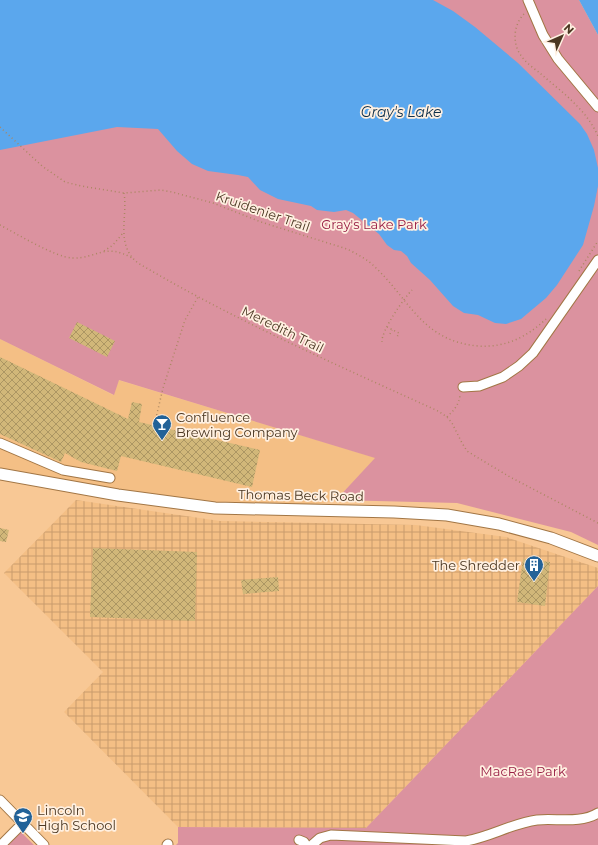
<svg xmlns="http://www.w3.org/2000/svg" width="598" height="845" font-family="Montserrat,sans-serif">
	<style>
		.built { fill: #f4bf85 }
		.industrial { fill: url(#industrial-grid) }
		.park { fill: #db929f }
		.water { fill: #5ba7ed }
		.building { fill: url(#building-cross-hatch) }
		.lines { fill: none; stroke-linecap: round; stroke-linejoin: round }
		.minor-casing { stroke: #a27645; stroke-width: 11 }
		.major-casing { stroke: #a27645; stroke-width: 13 }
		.path { stroke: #ab8762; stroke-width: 1.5; stroke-dasharray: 1 3; stroke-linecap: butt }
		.minor { stroke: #fff; stroke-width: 9 }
		.major { stroke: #fff; stroke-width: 11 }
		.labels { text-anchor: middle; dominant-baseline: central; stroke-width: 3.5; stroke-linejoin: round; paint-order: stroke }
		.street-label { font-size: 13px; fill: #4b3722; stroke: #fff0e1 }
		.park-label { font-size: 13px; fill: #981e45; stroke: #fff0e1 }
		.poi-label { font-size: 13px; fill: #4b3722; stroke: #fff0e1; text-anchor: start }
		.water-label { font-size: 14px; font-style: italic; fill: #0e2f4a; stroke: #fff0e1 }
	</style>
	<defs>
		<pattern id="industrial-grid" width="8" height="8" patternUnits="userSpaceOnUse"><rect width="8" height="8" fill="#f4bf85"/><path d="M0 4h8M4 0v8" fill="none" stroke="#c89c6c"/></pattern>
		<pattern id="building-cross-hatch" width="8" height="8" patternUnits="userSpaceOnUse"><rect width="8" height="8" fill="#d1b779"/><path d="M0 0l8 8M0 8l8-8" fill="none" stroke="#ac9663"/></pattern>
	</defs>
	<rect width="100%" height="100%" fill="#f8c895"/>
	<path class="built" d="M0,339L113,395L118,380L376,458L336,500L295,509L215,508L0,474Z"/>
	<path class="industrial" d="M76,500L220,521L416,525L506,537L598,568V586L366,828L178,827L64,712L103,672L4,573Z"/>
	<path class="park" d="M0,0H579L598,35V545L571,532L457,503L336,500L375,458L119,380L114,395L0,339Z
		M598,586V845H176L178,843V827L366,828Z
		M21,832L34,845H8Z"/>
	<path class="water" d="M0,0H433L453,11L475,27L518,63L580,124L587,134L594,150L598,168V186L594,206L583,245L557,285L546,298L521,319L506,324L495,323L478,315L464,313L453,306L430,280L411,263L407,256L401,251L394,250L387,245L379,234L353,213L346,210L334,212L317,210L311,206L278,199L260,190L248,177L238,175L208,171L192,164L177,151L158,129L117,127L0,150Z
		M579,0H598V35Z"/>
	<path class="building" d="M77,322L115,341L107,357L69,338Z
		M0,357L128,419L132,402L142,404L139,422L260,450L252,487L121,456L117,471L81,462L65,453L61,462L0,434Z
		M0,528L9,530L6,542L0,541Z
		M93,548L197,552L195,621L90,617Z
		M523,559L550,562L545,606L517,602Z
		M278,577L279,591L243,594L241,580Z"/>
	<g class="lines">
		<g class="minor-casing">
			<path id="minor" d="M528,0L543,35L558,59L598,107
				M463,387L479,386L503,377L519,366L533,353L598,260
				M0,443L63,470L110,478
				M0,800L44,845
				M299,840L304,842L306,845
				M1,845L23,823
				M167,845L168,844
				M312,845L320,838L331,835L466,841C490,837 513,823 537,820C557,818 580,824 598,813"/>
		</g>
		<g class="major-casing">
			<path id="major" d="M0,474L118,495L215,508L394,512L447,515L499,524L551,538L598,556"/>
		</g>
		<path class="path" d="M524,14C514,24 512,42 520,54C525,62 533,68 540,73C552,84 566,94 577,106C586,115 593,125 598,136
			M0,127L42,166L65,182L81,186L124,193L161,190L172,192L213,203L261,222L347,249C357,254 367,259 375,267C410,300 422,341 478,346C505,348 527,337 546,319
			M124,193C128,217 115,245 138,263C234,320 337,365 438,411L447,417L452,423L462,443L467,451L475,456L510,477L598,523
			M0,225C17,234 55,257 72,258C97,259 104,242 132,258
			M104,251L113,245L123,233
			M579,271L598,241
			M387,327L399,333L397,337
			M390,334L392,330
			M382,342C381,331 404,298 412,290
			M447,417C454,410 459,405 460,395
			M155,418H156L163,388L185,320L198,297"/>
		<use href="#minor" class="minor"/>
		<use href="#major" class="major"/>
	</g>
	<defs>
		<g id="bar-pin" transform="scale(1)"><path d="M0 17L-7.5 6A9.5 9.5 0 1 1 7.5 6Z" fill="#226298" stroke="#fff0e1"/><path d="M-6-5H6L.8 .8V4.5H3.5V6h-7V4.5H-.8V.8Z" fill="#fff"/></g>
		<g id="building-pin" transform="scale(1)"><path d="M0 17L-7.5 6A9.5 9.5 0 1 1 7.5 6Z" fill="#226298" stroke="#fff0e1"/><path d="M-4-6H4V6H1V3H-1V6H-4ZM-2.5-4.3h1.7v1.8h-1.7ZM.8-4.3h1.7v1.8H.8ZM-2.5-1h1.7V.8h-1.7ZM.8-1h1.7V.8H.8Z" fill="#fff"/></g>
		<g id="school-pin" transform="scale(1)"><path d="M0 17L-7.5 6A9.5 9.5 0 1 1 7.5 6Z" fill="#226298" stroke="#fff0e1"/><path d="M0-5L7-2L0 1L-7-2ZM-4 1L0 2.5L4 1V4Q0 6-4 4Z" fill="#fff"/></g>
	</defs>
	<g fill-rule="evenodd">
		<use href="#bar-pin" x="162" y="424"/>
		<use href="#building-pin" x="534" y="565"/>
		<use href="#school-pin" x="23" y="817"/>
	</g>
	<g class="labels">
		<g class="street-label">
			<text transform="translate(263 211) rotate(19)">Kruidenier Trail</text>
			<text transform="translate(283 329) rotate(26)">Meredith Trail</text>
			<text transform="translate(301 495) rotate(1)">Thomas Beck Road</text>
		</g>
		<g class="park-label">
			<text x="374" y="224">Gray's Lake Park</text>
			<text x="523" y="771">MacRae Park</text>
		</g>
		<g class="poi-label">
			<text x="176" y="417">Confluence<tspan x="176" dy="15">Brewing Company</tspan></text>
			<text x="520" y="565" text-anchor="end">The Shredder</text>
			<text x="37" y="810">Lincoln<tspan x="37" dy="15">High School</tspan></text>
		</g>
		<g class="water-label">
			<text x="401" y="112">Gray's Lake</text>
		</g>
	</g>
	<g transform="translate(562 36) rotate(45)" stroke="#fff0e1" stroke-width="3" paint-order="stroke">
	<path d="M0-3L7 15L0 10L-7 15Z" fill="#4b3722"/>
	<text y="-6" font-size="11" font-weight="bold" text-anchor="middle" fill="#4b3722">N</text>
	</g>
</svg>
